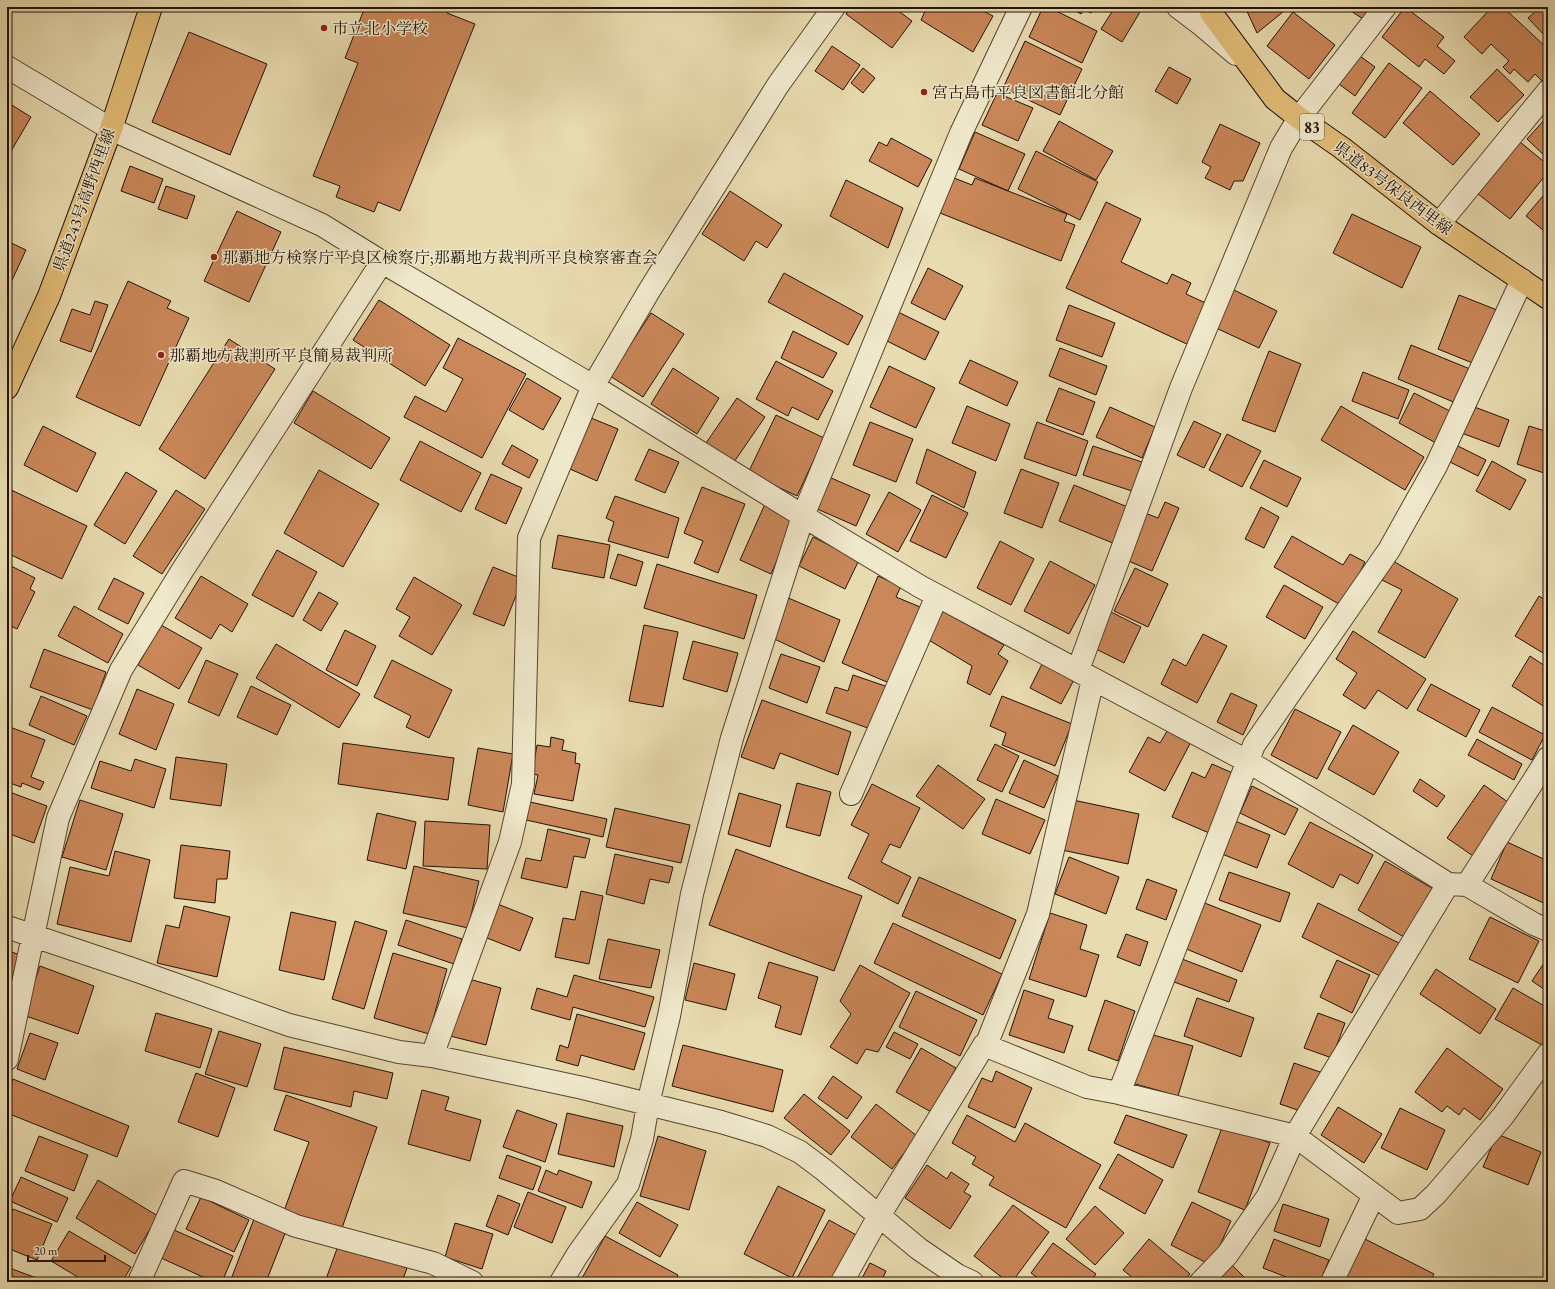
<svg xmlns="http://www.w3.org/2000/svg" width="1555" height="1289" font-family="'EB Garamond','Noto Serif JP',serif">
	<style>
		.building { fill: #ca8759; stroke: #221206 }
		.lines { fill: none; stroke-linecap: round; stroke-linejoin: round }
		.minor-casing { stroke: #544430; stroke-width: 24 }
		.major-casing { stroke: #221206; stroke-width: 24 }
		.minor { stroke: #f0e8cb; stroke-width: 22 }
		.major { stroke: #e4be78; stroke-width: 22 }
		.poi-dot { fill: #8f2418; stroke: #f0e8cb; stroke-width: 1.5 }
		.labels { text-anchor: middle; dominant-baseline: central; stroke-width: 3; stroke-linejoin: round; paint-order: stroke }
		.shield { fill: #f0e8cb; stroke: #605241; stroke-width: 1 }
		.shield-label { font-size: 15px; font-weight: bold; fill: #221206 }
		.poi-label { font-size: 16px; fill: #221206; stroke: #f0e8cb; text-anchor: start }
		.street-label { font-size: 16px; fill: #221206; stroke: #f0e8cb }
	</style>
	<rect width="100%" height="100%" fill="#e8dbaf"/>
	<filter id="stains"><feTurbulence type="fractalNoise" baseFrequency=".005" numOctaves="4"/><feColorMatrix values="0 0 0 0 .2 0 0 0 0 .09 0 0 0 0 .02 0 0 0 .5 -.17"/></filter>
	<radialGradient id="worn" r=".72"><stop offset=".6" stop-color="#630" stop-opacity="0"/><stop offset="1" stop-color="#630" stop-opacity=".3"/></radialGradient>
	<path class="building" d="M365,7H370L379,11L381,7H449L447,13L475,24L400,211L378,202L374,212L336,197L340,186L313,176L358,63L345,58Z
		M851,7H893L912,21L892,48L846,14Z
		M927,7H975L993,16L973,52L921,20Z
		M994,7H1005L1003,11Z
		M1043,7H1048L1097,31L1082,63L1029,37Z
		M1069,7H1094L1091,13L1084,9L1081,14Z
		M1115,7H1143L1122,42L1101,29Z
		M1245,7H1289L1257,33Z
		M1345,7H1371L1363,19Z
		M1405,7L1444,37L1437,46L1455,61L1444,74L1425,59L1419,67L1382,37Z
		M1492,7H1503L1548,49V77L1543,82L1535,74L1528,82L1514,69L1510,74L1503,67L1509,61L1491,44L1482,54L1464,37Z
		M1540,7H1548V39L1528,18Z
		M1293,12L1335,45L1309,79L1267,46Z
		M189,32L267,64L230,155L152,122Z
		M1025,41L1082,69L1060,115L1003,88Z
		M832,46L860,65L843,90L815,71Z
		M1360,56L1375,67L1355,96L1339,84Z
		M1389,63L1422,88L1385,138L1352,113Z
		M1169,67L1191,79L1177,104L1155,91Z
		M863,68L875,78L863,93L851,83Z
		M1497,69L1524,95L1498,122L1470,97Z
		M1430,91L1480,134L1453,165L1403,123Z
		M997,93L1033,108L1018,141L982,125Z
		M7,102L31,117L7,158Z
		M1548,116V159L1527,139Z
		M1059,121L1113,151L1096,180L1043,151Z
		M1220,124L1260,143L1243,181H1234L1230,190L1205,178L1211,167L1202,162Z
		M975,132L1025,154L1008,191L959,169Z
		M891,138L932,160L918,187L869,161L879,142L887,146Z
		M1520,142L1548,165V172L1510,219L1478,194Z
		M1036,151L1098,182L1080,220L1018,189Z
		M130,166L163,179L154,203L121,191Z
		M954,178L972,185L975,178L1067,214L1064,221L1075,225L1061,261L940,213Z
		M846,180L903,208L888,248L830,216Z
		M166,186L195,196L187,219L158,209Z
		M1548,190V225L1543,230L1526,216Z
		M730,191L782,225L767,248L756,241L744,261L702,234Z
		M1106,202L1141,219L1121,262L1167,284L1172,274L1191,283L1186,294L1210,305L1191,346L1066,288Z
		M237,211L281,232L249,302L204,281Z
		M1352,214L1421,247L1402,288L1333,253Z
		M7,241L26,250L7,291Z
		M928,268L963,286L945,320L911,303Z
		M784,273L863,316L848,345L768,302Z
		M128,281L171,301L167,308L189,318L140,426L76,397Z
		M1234,290L1277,311L1259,348L1216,328Z
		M1459,295L1497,310L1475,364L1438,349Z
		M379,300L450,345L425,386L353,340Z
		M95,301L108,305L91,352L60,341L72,309L90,315Z
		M1069,305L1115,323L1102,357L1056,340Z
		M898,312L939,332L925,360L885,340Z
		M651,313L684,334L643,397L610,376Z
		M793,331L837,353L823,378L781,358Z
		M458,338L526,374L482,458L404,417L415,396L446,412L463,379L443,368Z
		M229,339L275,369L205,479L159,449Z
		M1411,345L1470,369L1456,403L1398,379Z
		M1060,348L1107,366L1096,395L1049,376Z
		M1269,351L1301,364L1275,432L1242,420Z
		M970,360L1018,382L1007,406L959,383Z
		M776,361L833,391L818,420L792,407L788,416L756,399Z
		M889,366L935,388L916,428L870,407Z
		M673,368L719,398L697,434L651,404Z
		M1363,372L1409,390L1398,419L1352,401Z
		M527,378L561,398L543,430L509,410Z
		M1059,388L1095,402L1083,435L1046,421Z
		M313,391L390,438L371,469L294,423Z
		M1414,393L1452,412L1436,443L1399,423Z
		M737,398L765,417L734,462L706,443Z
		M1469,405L1509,420L1499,447L1459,432Z
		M967,406L1010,424L996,461L952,443Z
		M1341,406L1424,457L1405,490L1321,440Z
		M1110,407L1155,427L1142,458L1096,437Z
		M776,415L824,438L797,496L748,473Z
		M591,418L618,429L597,481L570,469Z
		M1194,421L1221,434L1204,468L1177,455Z
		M870,422L913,439L896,482L853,465Z
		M1037,422L1088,441L1076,476L1024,458Z
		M43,426L96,453L77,492L24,465Z
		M1529,426L1548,432V469L1547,474L1517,464Z
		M1227,434L1261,451L1242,487L1209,470Z
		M420,441L481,473L461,512L400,480Z
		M1454,444L1486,460L1478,476L1446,460Z
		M512,445L538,460L529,478L502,464Z
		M1093,446L1142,462L1132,491L1083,475Z
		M649,449L679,462L665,493L635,480Z
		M927,449L976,472L964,508L916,483Z
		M1264,460L1301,478L1287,507L1250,488Z
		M1492,461L1526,480L1510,510L1476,491Z
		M1021,469L1059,483L1042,528L1004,513Z
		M319,470L379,504L343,567L284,533Z
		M126,472L157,491L125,544L94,525Z
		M491,474L522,488L506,524L475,509Z
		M829,477L870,495L856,526L815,508Z
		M1074,485L1130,508L1115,544L1059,521Z
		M702,487L745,504L718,573L694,563L703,541L684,533Z
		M7,488L87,526L62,579L7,553Z
		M176,490L205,509L162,574L133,556Z
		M889,492L921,510L898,552L866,534Z
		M932,495L968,513L946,558L910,541Z
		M615,496L679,518L668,558L608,541L614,522L606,518Z
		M1165,502L1179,508L1152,571L1126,560L1145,513L1158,518Z
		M765,504L796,518L771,574L740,560Z
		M1261,507L1279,517L1264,548L1245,539Z
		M558,535L610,545L604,578L552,568Z
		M1292,536L1343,565L1350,554L1365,562L1361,570L1366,573L1346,608L1274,567Z
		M813,537L859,560L845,589L799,566Z
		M1000,541L1034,559L1011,605L977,588Z
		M277,550L317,572L293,617L252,595Z
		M618,554L643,562L636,586L610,578Z
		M1050,561L1095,585L1069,634L1024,611Z
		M1393,561L1458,599L1425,658L1378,632L1402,590L1382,580Z
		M7,564L35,578L30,589L35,592L17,629L7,624Z
		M657,564L757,595L744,639L644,608Z
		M493,567L518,577L519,588L504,626L473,614Z
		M1135,568L1168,584L1148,627L1114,611Z
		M201,576L248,604L232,632L220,624L211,639L175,618Z
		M878,576L901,586L896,597L925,609L894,685L842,663Z
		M414,577L462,605L432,655L399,636L410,617L396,609Z
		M114,578L144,593L128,624L98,609Z
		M1284,585L1323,607L1305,639L1266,617Z
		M319,592L338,603L321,631L303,620Z
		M1539,596L1548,602V656L1515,636Z
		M786,597L840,620L824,662L772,638Z
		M74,606L123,634L108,663L58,636Z
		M942,611L1004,645L998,654L1008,661L990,695L967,683L972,666L927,639Z
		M1111,612L1141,627L1124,663L1094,648Z
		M161,625L202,648L179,689L138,665Z
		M644,625L678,632L663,707L629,701Z
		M345,630L376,646L357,686L326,670Z
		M1353,631L1426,679L1407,709L1378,690L1365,709L1343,695L1357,673L1336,659Z
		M7,634L10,636L7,644Z
		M1203,634L1227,646L1197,703L1161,684L1173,659L1186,666Z
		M693,641L738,653L727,692L683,679Z
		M276,644L360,694L339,728L256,678Z
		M44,649L106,672L93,710L30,687Z
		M781,654L820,667L807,703L769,688Z
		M1530,656L1548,668V709L1512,686Z
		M206,660L238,674L219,716L188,702Z
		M392,660L452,690L429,738L406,727L411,716L374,697Z
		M1042,664L1074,680L1061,704L1030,688Z
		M853,675L891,688L876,731L826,713L835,687L848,691Z
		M1431,684L1480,710L1466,737L1417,710Z
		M251,686L291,705L277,735L237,717Z
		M137,689L174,704L156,750L119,734Z
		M1231,693L1257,705L1243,735L1217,722Z
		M41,696L87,716L74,745L29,725Z
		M1002,696L1072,724L1055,766L1002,745L1006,733L990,726Z
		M762,700L851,732L838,775L780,753L774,769L741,757Z
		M1492,707L1545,735L1532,760L1479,732Z
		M1295,709L1341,732L1317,779L1271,755Z
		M1353,725L1399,752L1374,795L1328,769Z
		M7,726L45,740L31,777L44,782L40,790L22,783L21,787L7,782Z
		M1169,728L1192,740L1165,791L1129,772L1148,737L1160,743Z
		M551,737L564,740L562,750L576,753L575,763L580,764L573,801L534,794L538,775L532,774L537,745L550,747Z
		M1477,739L1522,764L1514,780L1468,755Z
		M343,743L454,758L448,800L338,784Z
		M995,744L1019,756L1002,792L977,780Z
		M478,748L513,754L503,812L468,805Z
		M176,757L227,764L221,806L170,799Z
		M135,759L166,769L154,808L91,788L100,761L131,771Z
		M1024,760L1058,776L1044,808L1009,793Z
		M1212,764L1235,774L1209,833L1172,817L1192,772L1205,778Z
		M938,765L985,799L963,829L916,796Z
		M1420,779L1445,796L1437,807L1413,791Z
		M797,783L831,792L820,836L786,827Z
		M872,784L920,808L900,848L890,844L881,862L911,877L898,904L848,878L869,834L851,825Z
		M1484,785L1512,805L1476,858L1447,838Z
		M1252,786L1298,809L1285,835L1240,813Z
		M7,791L47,806L34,843L7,833Z
		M739,793L781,805L770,847L728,834Z
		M996,799L1045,820L1030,854L982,834Z
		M80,800L123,814L106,870L62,857Z
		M1073,800L1139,814L1128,864L1062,850Z
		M530,802L607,819L603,837L526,820Z
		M615,808L690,825L681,863L606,847Z
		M377,813L416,822L406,869L367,860Z
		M425,821L490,825L487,869L423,866Z
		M1235,821L1270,835L1257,868L1222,854Z
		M1310,822L1373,855L1358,884L1340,874L1333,888L1288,864Z
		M548,829L590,839L585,858L574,856L567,888L521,878L526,858L541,861Z
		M1507,842L1548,861V905L1491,879Z
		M181,845L230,851L227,879H217L215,903L174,898Z
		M736,849L862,896L834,971L709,925Z
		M115,851L150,860L131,942L57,924L70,867L109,876Z
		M615,854L673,867L669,883L650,879L644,904L606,894Z
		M1069,857L1119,877L1106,914L1055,894Z
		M1385,861L1437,891L1409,940L1358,910Z
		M414,866L479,881L468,928L403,913Z
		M1229,872L1290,893L1280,922L1219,900Z
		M919,877L1016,920L1000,959L902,916Z
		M1147,879L1177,890L1166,920L1136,909Z
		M581,891L603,896L589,964L555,957L563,918L575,920Z
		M1202,902L1261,925L1242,972L1184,948Z
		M495,903L533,918L520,951L482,936Z
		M1318,903L1403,945L1386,979L1302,937Z
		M184,906L230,917L217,977L157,963L166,925L179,928Z
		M291,912L336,922L324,980L279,970Z
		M1050,913L1087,925L1080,949L1099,955L1086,997L1029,979Z
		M1490,917L1539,941L1518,983L1469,959Z
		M406,920L462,939L454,964L398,945Z
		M355,921L387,931L364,1009L332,999Z
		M893,923L1002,974L983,1015L874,963Z
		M1126,934L1148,942L1140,966L1117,957Z
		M608,939L660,950L651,988L599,979Z
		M7,950L22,956L7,991Z
		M393,953L447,969L429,1034L374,1018Z
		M1548,957V992L1532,981Z
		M1182,959L1237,980L1229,1002L1174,982Z
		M1337,960L1370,975L1352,1013L1320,997Z
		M769,962L818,977L801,1035L775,1027L781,1006L758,998Z
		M694,963L735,974L726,1010L685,1000Z
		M860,965L910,993L878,1052L866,1049L857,1064L830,1047L851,1014L840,1001Z
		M40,966L94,986L78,1034L23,1015Z
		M1436,969L1496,1009L1480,1034L1420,994Z
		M574,975L654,997L645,1027L573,1007L570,1020L531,1009L537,988L567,997Z
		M462,977L501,988L486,1045L446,1035Z
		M1513,988L1548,1008V1034L1542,1045L1495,1019Z
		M1024,990L1054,1000L1048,1018L1073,1026L1064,1053L1009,1035Z
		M916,991L977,1020L960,1056L899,1027Z
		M1197,998L1254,1018L1241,1057L1184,1036Z
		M1105,1000L1135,1011L1118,1061L1088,1050Z
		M156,1013L212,1029L200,1068L145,1051Z
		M1318,1013L1345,1023L1332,1058L1304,1048Z
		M577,1014L645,1033L634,1070L581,1055L578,1066L556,1060L560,1045L568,1048Z
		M219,1031L261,1044L247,1087L205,1074Z
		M894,1032L918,1044L910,1059L886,1047Z
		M30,1033L58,1043L45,1080L17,1069Z
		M1146,1033L1193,1046L1178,1096L1132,1083Z
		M683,1045L783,1070L773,1112L672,1086Z
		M284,1047L393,1073L387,1099L354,1091L351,1107L274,1089Z
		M921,1048L956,1068L931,1112L896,1092Z
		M1447,1048L1503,1089L1480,1120L1464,1108L1459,1115L1447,1106L1442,1112L1415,1092Z
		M1294,1063L1323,1073L1309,1114L1280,1104Z
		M996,1071L1032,1088L1015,1128L968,1107L982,1078L992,1082Z
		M196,1073L235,1088L218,1137L178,1122Z
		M833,1076L862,1097L847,1119L818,1098Z
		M13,1079L129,1126L117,1157L7,1113V1094Z
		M422,1090L449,1097L445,1110L481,1120L470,1161L408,1144Z
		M804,1094L850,1131L831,1155L784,1118Z
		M286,1095L377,1127L341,1231L284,1211L309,1142L274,1130Z
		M876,1104L917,1136L892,1169L851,1137Z
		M1338,1107L1382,1134L1364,1163L1321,1135Z
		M1400,1108L1445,1130L1427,1170L1381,1148Z
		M517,1110L557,1124L545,1162L503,1147Z
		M567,1113L623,1126L614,1167L558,1154Z
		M967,1115L1015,1142L1025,1123L1101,1165L1066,1228L989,1185L994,1177L972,1164L976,1157L952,1143Z
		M1126,1115L1187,1135L1173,1168L1114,1143Z
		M1223,1125L1270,1143L1245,1210L1198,1192Z
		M1497,1134L1541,1152L1528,1185L1483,1167Z
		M39,1136L88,1155L74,1191L25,1171Z
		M658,1136L706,1151L689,1210L640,1196Z
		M1118,1154L1163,1180L1145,1214L1099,1188Z
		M507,1155L541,1167L533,1190L499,1178Z
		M927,1165L947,1179L951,1172L969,1184L964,1192L971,1196L950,1229L905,1198Z
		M546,1170L557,1175L559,1170L592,1182L582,1208L538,1191Z
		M21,1177L68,1198L57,1222L10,1201Z
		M98,1180L158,1216L135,1254L76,1218Z
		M778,1186L825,1210L792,1278L744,1254Z
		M528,1192L566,1207L552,1243L514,1227Z
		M498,1195L520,1204L508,1235L486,1226Z
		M201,1197L249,1220L234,1252L186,1229Z
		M637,1202L678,1225L660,1257L619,1233Z
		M1192,1202L1231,1221L1211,1265L1171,1245Z
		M1283,1204L1329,1219L1320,1247L1274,1231Z
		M1013,1205L1049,1232L1012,1282H1008L974,1256Z
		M1095,1206L1124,1233L1095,1265L1066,1239Z
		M13,1209L52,1224L37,1260L7,1248V1224Z
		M254,1219L286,1231L266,1282H230Z
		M829,1220L860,1237L835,1282H795Z
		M455,1223L493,1234L482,1269L445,1257Z
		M174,1230L233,1256L222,1282H214L161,1258Z
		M69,1231L131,1267L122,1282H86L51,1261Z
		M605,1236L678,1275L675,1282H580Z
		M1361,1237L1434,1274L1430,1282H1353L1342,1276Z
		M1149,1239L1190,1274L1183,1282H1138L1123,1270Z
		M1274,1239L1329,1260L1320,1282H1299L1263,1268Z
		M339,1243L407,1268L402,1282H325Z
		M1053,1243L1096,1274L1090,1282H1043L1031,1273Z
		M870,1263L886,1271L881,1282H860Z
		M1232,1265L1249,1282H1216Z
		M7,1267L47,1282H7Z
		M903,1278L911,1282H901Z"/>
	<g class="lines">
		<g class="minor-casing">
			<path id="minor" d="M1178,7L1203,26L1236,54
				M7,67L111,129L322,225L382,262L593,386L803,516L921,587L1247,761L1358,827L1448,884L1467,885L1534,924L1548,930
				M1439,224L1548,91
				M1078,670L1181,388L1281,148L1299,118L1385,7
				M851,794L937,596
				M1467,885L1548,758
				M7,927L132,969L289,1025L399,1052L432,1056L583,1088L721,1122L767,1136L800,1152L824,1170L919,1249L957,1275L972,1282
				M984,1045L1087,1087L1119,1093L1295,1136L1398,1213L1420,1209L1436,1194L1503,1116L1548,1054
				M432,1056L510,842L523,784L529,538L593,386L649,291L778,85L834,7
				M7,1059L58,818L121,670L182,571L382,262
				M1119,1093L1254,745L1389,550L1436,466L1522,280
				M139,1282L184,1181L216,1191L296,1226L433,1263L472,1282
				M561,1282L578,1254L628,1184L642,1139L648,1104L669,1016L692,894L732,738L803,516L961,133L1021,7
				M842,1282L879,1216L984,1045L987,1043L1038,914L1093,679
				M1201,1282L1227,1255L1268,1196L1295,1136L1448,884
				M1332,1282L1374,1195"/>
		</g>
		<g class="major-casing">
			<path id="major" d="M1209,7L1212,14L1275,99L1299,118L1342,148L1439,224L1548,298
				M7,388L49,296L111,129L151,7"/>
		</g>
		<use href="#minor" class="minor"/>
		<use href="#major" class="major"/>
	</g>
	<g class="poi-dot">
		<circle cx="324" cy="28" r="4"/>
		<circle cx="924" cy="92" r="4"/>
		<circle cx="214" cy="257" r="4"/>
		<circle cx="161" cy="355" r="4"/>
	</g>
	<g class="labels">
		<rect class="shield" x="1300" y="114" width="24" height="26" rx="3"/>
		<g class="shield-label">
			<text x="1312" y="127">83</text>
		</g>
		<g class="poi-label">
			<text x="332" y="28">市立北小学校</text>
			<text x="932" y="92">宮古島市平良図書館北分館</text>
			<text x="222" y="257">那覇地方検察庁平良区検察庁;那覇地方裁判所平良検察審査会</text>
			<text x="169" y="355">那覇地方裁判所平良簡易裁判所</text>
		</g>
		<g class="street-label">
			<text transform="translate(1393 188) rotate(37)">県道83号保良西里線</text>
			<text transform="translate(84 200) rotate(-70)">県道243号高野西里線</text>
		</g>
	</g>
	<rect width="1555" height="1289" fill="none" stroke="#e8dbaf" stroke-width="24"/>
	<rect x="8" y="8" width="1539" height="1273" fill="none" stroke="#221206" stroke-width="2"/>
	<rect x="12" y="12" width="1531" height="1265" fill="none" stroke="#221206"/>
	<path d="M28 1255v6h77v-6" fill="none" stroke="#221206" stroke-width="2"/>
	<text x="34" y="1255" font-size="12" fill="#221206" stroke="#f0e8cb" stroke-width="3" paint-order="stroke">20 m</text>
	<rect width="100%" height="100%" filter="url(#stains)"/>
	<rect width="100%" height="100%" fill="url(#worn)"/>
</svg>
